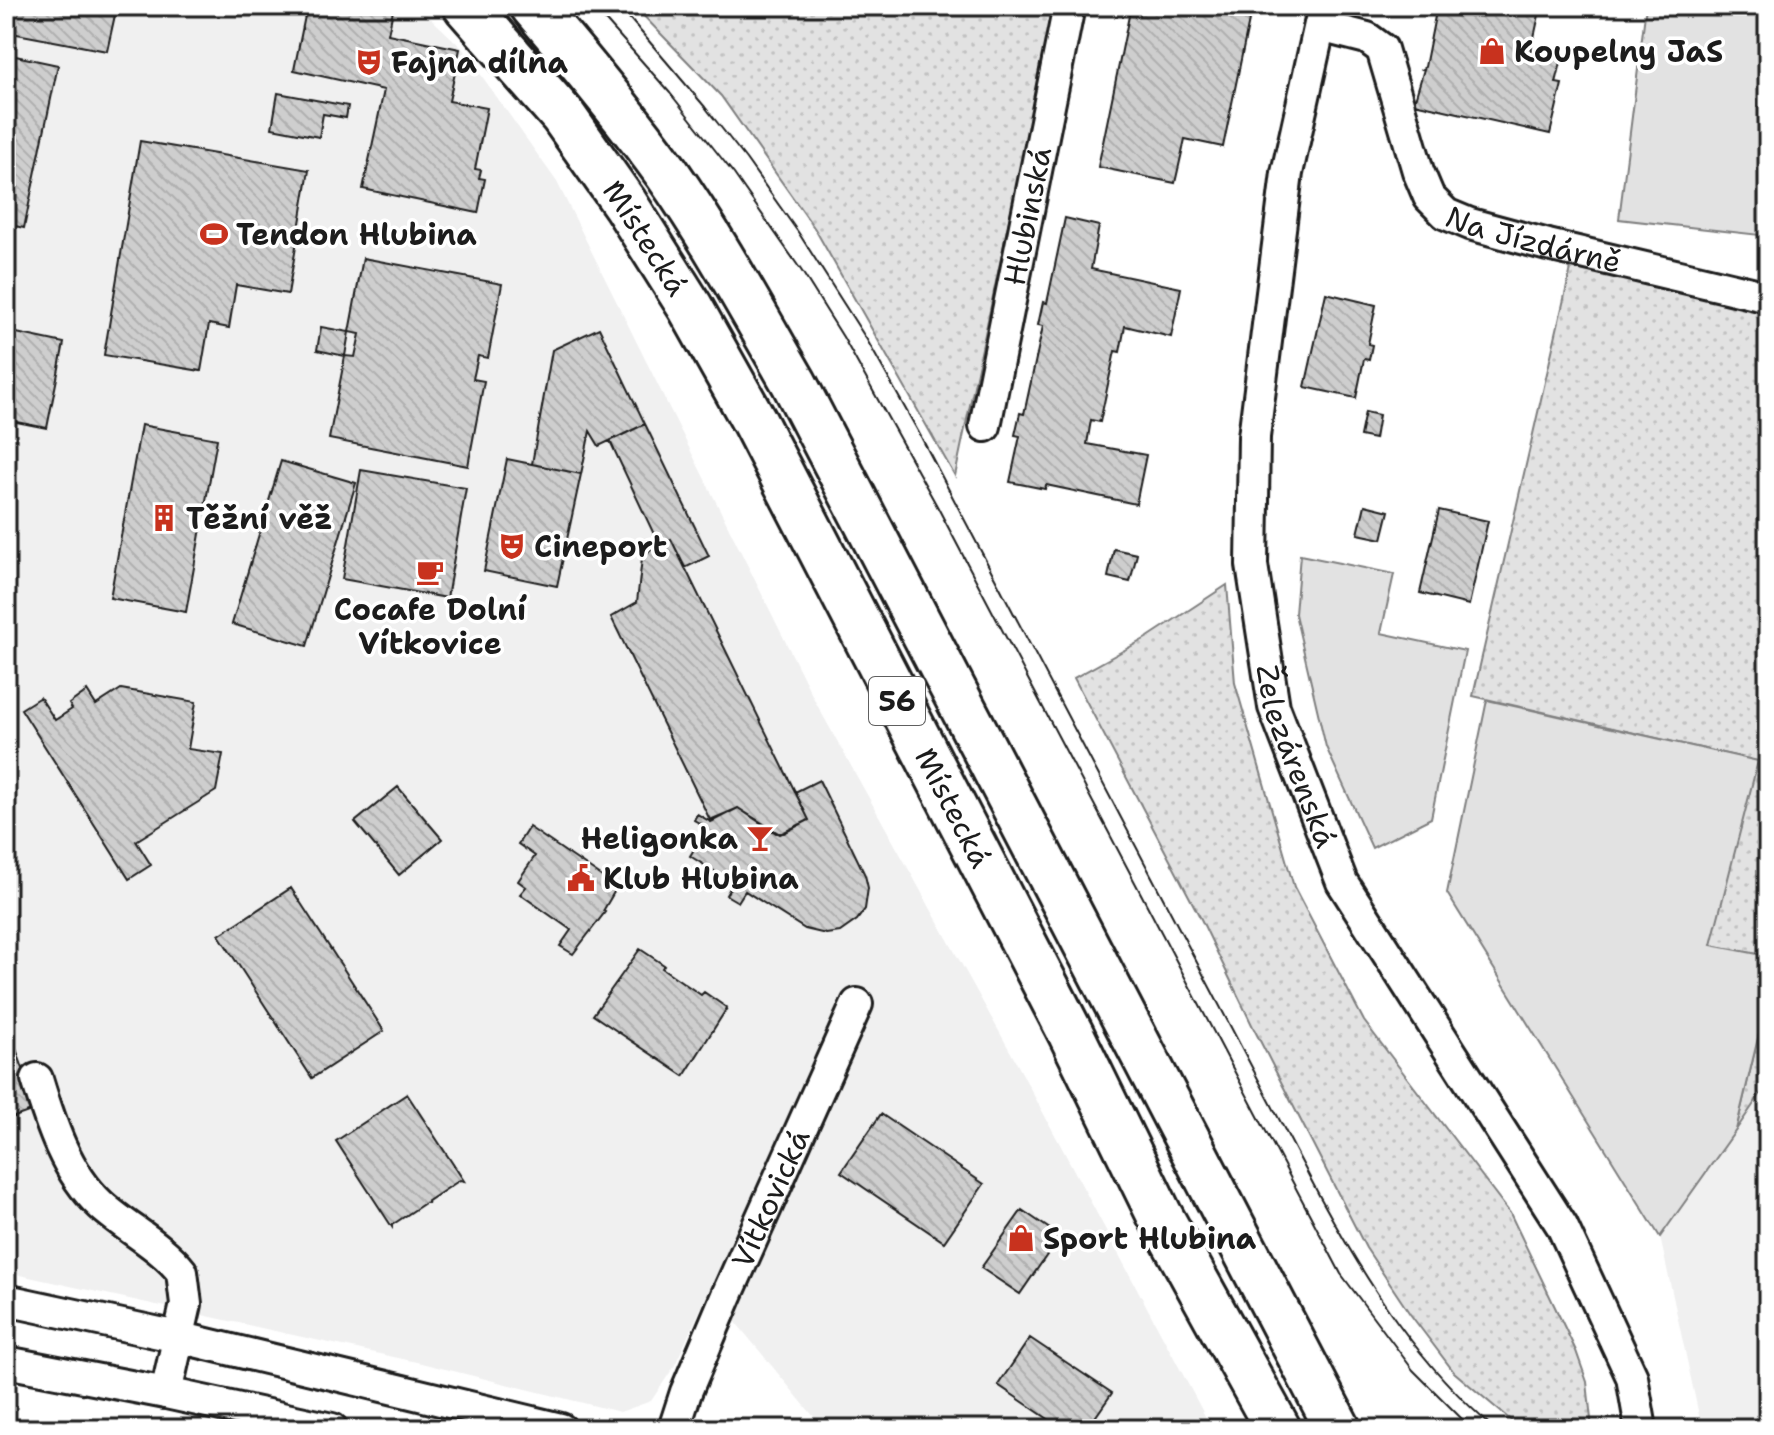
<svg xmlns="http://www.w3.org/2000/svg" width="1774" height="1435" font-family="'Shantell Sans',sans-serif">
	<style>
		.built { fill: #f0f0f0 }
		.grass { fill: url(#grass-dots); stroke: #7f7f7f; stroke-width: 2 }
		.garden { fill: #e2e2e2; stroke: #7f7f7f; stroke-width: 2 }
		.building { fill: url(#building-back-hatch); stroke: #1c1c1c; stroke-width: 2 }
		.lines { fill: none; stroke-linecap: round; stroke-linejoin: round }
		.minor-casing { stroke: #1c1c1c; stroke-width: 36 }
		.highway-casing { stroke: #1c1c1c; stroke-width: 50 }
		.minor { stroke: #fff; stroke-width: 30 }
		.highway { stroke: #fff; stroke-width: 44 }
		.tram { stroke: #1c1c1c; stroke-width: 2 }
		.labels { text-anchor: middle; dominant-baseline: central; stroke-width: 7; stroke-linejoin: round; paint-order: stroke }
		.shield { fill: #fff; stroke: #606060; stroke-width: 2 }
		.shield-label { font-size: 28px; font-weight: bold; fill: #1c1c1c }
		.poi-label { font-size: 30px; font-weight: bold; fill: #1c1c1c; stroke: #fff; text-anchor: start }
		.street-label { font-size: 30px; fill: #1c1c1c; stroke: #fff }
	</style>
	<defs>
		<pattern id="grass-dots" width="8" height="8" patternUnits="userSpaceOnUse" patternTransform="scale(2)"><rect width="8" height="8" fill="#e2e2e2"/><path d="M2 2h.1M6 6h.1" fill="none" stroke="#c1c1c1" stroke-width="1.8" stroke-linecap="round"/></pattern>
		<pattern id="building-back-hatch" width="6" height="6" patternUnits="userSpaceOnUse" patternTransform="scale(2)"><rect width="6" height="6" fill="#cecece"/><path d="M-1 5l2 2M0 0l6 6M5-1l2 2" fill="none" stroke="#b0b0b0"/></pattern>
	</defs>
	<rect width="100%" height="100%" fill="#fff"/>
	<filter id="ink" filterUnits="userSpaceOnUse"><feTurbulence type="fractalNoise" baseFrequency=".0125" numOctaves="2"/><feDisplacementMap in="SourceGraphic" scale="16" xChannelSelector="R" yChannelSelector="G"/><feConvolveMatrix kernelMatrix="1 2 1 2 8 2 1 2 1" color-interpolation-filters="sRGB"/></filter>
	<g filter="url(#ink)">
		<path class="built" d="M6,6H418L462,48L557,182L816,703L1015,1060L1212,1429H824L709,1290L675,1365L651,1401L620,1412L421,1363L6,1272Z
			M1768,1083V1429H1702L1660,1237Z"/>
		<path class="grass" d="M634,6H1042L1052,17L955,476L815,229L721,96Z
			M1572,264L1768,314V956L1710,945L1757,761L1473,696Z
			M1227,585L1235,683L1294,887L1364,1021L1510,1213L1576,1351L1587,1382L1592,1429H1521L1454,1372L1410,1314L1366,1248L1254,1029L1201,919L1074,678L1148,637Z
			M1768,996V1083L1736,1130Z"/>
		<path class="garden" d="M1646,6H1768V236L1619,219Z
			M1300,555L1394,574L1381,633L1465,651L1431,818L1372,848L1326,747L1295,614Z
			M1487,700L1758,761L1711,945L1768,956V996L1736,1130L1660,1237L1447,893Z"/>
		<path class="building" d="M6,6H117L107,51L6,32Z
			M307,6H394L388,34L460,49L449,101L487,108L475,169L481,170L479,178L485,179L478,213L363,189L384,90L294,70Z
			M1131,6H1252L1223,147L1185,139L1175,183L1098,167Z
			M1437,6H1541L1531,51L1562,58L1556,83L1562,84L1550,134L1414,103L1424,69H1422L1425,67Z
			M6,54L58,65L24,228L6,224Z
			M278,93L348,106L346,118L323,114L319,137L272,128Z
			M140,141L309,170L288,294L236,285L229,328L209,324L201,371L104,355Z
			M1065,218L1099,226L1091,269L1181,288L1171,337L1125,326L1120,352L1115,351L1100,422L1091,420L1087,444L1146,455L1136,504L1046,485L1045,489L1010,482L1020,436L1015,435L1020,413L1024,414L1043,326L1038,325L1043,302L1047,303Z
			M363,258L502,284L488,358L478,356L473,379L484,381L468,466L329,439L345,356L355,357L360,334L349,332Z
			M1326,293L1376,305L1368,344L1372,345L1369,360L1364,359L1356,398L1305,387Z
			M321,327L349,332L345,356L317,350Z
			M599,328L645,424L599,446L590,431L581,474L532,464L552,350Z
			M7,331L64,343L47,428L6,420Z
			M1365,412L1379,415L1375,439L1360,436Z
			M645,424L709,556L685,568L671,539L659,545L610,441Z
			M141,425L217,439L186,612L110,598Z
			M507,459L581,474L557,586L484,571Z
			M281,461L356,483L307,646L232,624Z
			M361,470L466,488L447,598L342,579Z
			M1365,505L1389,511L1382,539L1358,534Z
			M1439,510L1488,521L1469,605L1420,593Z
			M671,539L809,820L780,834L738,808L710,820L611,617L637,602L642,558L651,549Z
			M1114,549L1137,554L1130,582L1108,577Z
			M121,689L196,702L188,749L223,754L216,791L136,841L151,865L129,879L21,709L40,697L55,720L72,709L69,704L87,691L96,705Z
			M819,780L865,875L868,888L865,909L857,920L840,932L826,934L805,929L745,891L738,902L726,895L733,883L690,856L704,833L700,830L703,825L694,820L697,814L711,822L738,808L776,833H784L809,820L795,792Z
			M398,787L442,839L399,875L355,822Z
			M529,827L617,887L603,911L605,912L573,954L560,946L571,930L520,894L526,887L518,881L535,856L518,844Z
			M291,888L384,1031L312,1078L219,935Z
			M640,949L664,965L662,968L701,995L704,992L727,1008L684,1076L593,1015Z
			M6,1020L37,1109L6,1120Z
			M407,1094L464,1181L460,1180L427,1202L429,1203H425L392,1225V1227L336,1141Z
			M881,1114L984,1184L944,1242L841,1172Z
			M1022,1210L1060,1236L1020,1294L981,1268Z
			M1030,1338L1112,1393L1087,1429H1063L998,1385Z"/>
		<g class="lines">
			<g class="minor-casing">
				<g id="minor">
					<path id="s1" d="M1324,6L1287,173L1254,437L1252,565L1274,707L1342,882L1562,1226L1632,1377L1641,1429"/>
					<path id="s2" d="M1320,26L1367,38L1382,49L1418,171L1429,197L1446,214L1470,224L1548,245L1768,297"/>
					<path id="s3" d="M985,426L1069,6"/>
					<path d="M37,1079C50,1122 66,1173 101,1205C126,1228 161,1245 182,1272L186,1304L166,1393"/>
					<path d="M6,1300L178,1337L561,1429"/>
					<path d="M6,1362L166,1393L332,1429"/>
					<path id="s4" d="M674,1429L686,1392L727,1295L857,1004"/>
				</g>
			</g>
			<g class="highway-casing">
				<g id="highway">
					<path id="s5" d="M466,6L563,116L625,204L690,307L754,421L1071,1034L1159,1214L1278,1429"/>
					<path d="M533,6C579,60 625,115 667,173C714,240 753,312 794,383L1338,1429"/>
				</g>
			</g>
			<use href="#minor" class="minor"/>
			<use href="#highway" class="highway"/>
			<path class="tram" d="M593,6L670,93L734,174L801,270L843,337L937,506L1341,1274L1413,1370L1472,1429
				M619,6L705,107L746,159L798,232L867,340L919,433L1320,1197C1367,1283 1419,1365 1495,1429"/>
		</g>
	</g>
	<defs>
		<g id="shop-bare" transform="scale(2.16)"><path d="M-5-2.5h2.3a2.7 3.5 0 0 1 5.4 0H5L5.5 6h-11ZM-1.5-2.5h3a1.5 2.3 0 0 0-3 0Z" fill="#c8321e" stroke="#fff" stroke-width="2.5" paint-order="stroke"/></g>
		<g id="theatre-bare" transform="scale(2.16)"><path d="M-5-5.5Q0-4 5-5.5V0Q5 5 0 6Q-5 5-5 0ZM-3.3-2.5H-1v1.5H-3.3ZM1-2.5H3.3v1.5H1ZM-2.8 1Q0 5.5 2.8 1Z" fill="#c8321e" stroke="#fff" stroke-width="2.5" paint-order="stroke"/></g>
		<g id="stadium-bare" transform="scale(2.16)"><path d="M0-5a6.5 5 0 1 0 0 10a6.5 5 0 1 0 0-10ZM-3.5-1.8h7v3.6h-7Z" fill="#c8321e" stroke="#fff" stroke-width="2.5" paint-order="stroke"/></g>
		<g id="building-bare" transform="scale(2.16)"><path d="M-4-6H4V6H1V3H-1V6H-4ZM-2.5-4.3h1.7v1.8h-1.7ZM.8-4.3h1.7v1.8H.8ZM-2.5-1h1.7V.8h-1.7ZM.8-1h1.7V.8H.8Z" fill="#c8321e" stroke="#fff" stroke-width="2.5" paint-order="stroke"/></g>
		<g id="cafe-bare" transform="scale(2.16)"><path d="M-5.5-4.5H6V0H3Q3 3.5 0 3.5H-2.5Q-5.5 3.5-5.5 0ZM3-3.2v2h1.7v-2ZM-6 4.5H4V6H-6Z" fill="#c8321e" stroke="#fff" stroke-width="2.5" paint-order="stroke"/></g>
		<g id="bar-bare" transform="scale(2.16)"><path d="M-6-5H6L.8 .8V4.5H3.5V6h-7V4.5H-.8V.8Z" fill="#c8321e" stroke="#fff" stroke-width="2.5" paint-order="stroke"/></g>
		<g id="civic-bare" transform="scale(2.16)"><path d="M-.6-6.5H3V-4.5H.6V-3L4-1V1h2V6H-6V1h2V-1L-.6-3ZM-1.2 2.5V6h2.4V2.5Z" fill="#c8321e" stroke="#fff" stroke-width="2.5" paint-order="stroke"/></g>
	</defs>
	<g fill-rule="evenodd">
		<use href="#shop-bare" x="1492" y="51"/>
		<use href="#theatre-bare" x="369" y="62"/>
		<use href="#stadium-bare" x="214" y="234"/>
		<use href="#building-bare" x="164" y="518"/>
		<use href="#theatre-bare" x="512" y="546"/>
		<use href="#cafe-bare" x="430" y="572"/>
		<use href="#bar-bare" x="760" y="838"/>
		<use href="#civic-bare" x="581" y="878"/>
		<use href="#shop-bare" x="1021" y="1238"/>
	</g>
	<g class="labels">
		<rect class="shield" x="869" y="677" width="56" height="48" rx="6"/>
		<g class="shield-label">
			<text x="897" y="701">56</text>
		</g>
		<g class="poi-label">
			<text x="1514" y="51">Koupelny JaS</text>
			<text x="391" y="62">Fajna dílna</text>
			<text x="236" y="234">Tendon Hlubina</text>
			<text x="186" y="518">Těžní věž</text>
			<text x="534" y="546">Cineport</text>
			<text x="430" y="609" text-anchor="middle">Cocafe Dolní<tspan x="430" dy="34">Vítkovice</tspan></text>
			<text x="738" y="838" text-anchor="end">Heligonka</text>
			<text x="603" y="878">Klub Hlubina</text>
			<text x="1043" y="1238">Sport Hlubina</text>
		</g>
		<g class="street-label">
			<text stroke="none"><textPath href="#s3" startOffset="214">Hlubinská</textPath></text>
			<text stroke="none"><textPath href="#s2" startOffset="338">Na Jízdárně</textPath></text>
			<text stroke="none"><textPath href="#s5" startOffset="294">Místecká</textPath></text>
			<text stroke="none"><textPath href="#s1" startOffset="762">Železárenská</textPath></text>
			<text stroke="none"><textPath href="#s5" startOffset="942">Místecká</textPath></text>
			<text stroke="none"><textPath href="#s4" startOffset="250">Vítkovická</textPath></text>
		</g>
	</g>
	<rect width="1774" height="1435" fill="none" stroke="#fff" stroke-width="32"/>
	<rect x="16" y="16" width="1742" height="1403" fill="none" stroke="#1c1c1c" stroke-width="3" filter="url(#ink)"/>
</svg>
